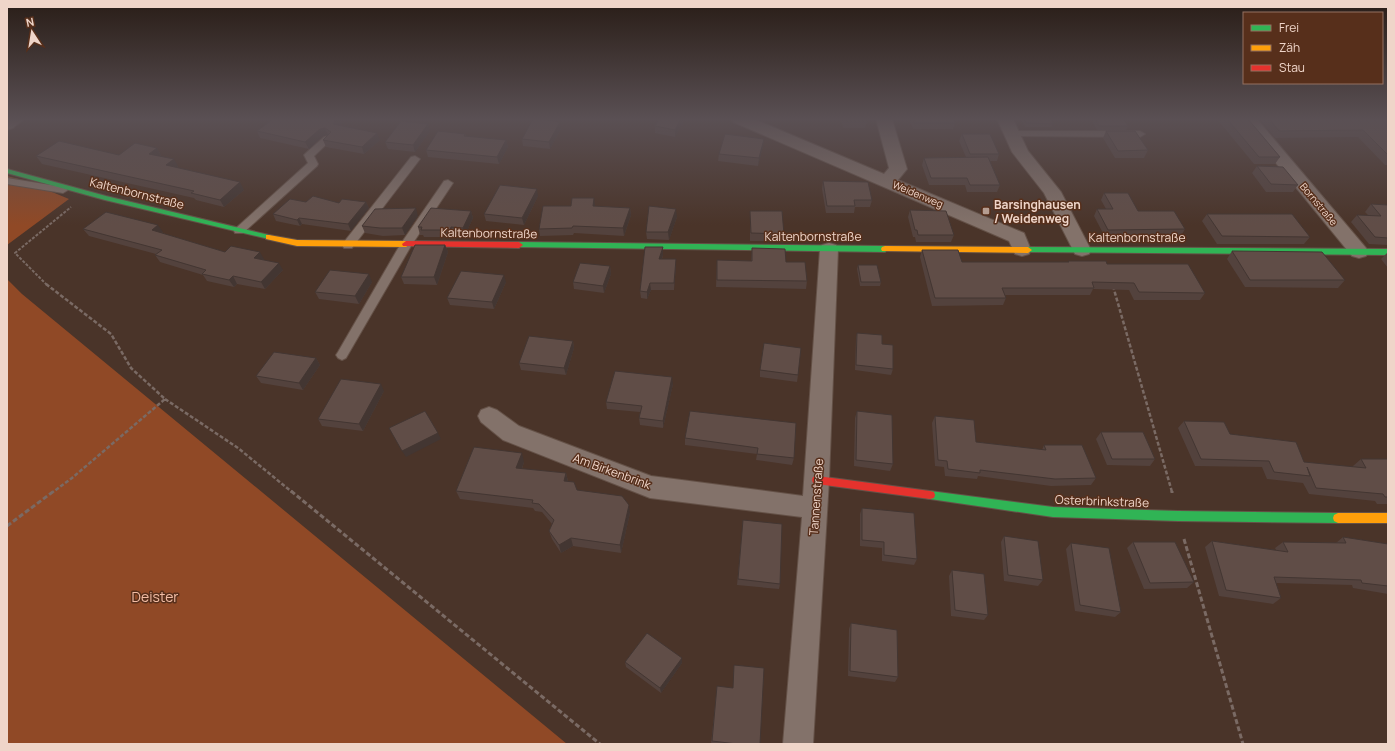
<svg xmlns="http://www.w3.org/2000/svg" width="1395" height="751" font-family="Manrope,sans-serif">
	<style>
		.forest { fill: #904926 }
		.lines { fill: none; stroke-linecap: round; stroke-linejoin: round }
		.lane-casing { stroke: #645147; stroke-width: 2 }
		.street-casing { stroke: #645147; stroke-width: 2 }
		.fast-casing { stroke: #645147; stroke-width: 2 }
		.slow-casing { stroke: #645147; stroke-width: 2 }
		.jam-casing { stroke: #645147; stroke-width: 2 }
		.path-far2 { stroke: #7a6a64; stroke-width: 2; stroke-dasharray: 3 1.5; stroke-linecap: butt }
		.path-far1 { stroke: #7a6a64; stroke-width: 2.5; stroke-dasharray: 4 2; stroke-linecap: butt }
		.path { stroke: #7a6a64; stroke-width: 3; stroke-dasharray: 5 2.5; stroke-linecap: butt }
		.lane { fill: #83726a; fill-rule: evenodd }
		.street { fill: #83726a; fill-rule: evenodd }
		.fast { fill: #30b455; fill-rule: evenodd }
		.slow { fill: #ff9f0a; fill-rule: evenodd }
		.jam { fill: #e5322d; fill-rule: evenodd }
		.wall { fill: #53423d }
		.shaded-wall { fill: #433632 }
		.building { fill: #604d47; stroke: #433632 }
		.poi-dot { fill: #b59d91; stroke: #572f1b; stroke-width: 1.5 }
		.labels { text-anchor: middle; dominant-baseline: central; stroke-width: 3; stroke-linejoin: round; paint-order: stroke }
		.far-street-label { font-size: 10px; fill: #efd5c9; stroke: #572f1b }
		.street-label { font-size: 12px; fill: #efd5c9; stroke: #572f1b }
		.poi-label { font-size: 12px; font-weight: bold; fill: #efd5c9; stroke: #572f1b; text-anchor: start }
		.near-park-label { font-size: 14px; fill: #f2bca4; stroke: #572f1b }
	</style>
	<rect width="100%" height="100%" fill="#4a3429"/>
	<path class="forest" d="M7,176L23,180L69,199L7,245Z
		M7,279L22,294L567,744H7Z"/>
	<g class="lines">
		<g class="lane-casing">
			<path id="lane" d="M1011,131H1140L1145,134L1140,137L1008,136L1006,134Z
				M327,136L332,139L314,156L318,164L317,166L243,233H235L234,231L235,229L308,163L304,155L306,153L324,137Z
				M415,156L420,159L352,248H344L342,245L344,242L411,157Z
				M7,178L63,187L68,190L63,193L7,184Z
				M448,180L453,183L411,246L346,358L342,360L338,358L336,355L338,352L400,245L444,181Z"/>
		</g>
		<g class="street-casing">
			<path id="street" d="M7,119H24L13,128L7,130Z
				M731,119H754L884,174L889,168L876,119H892L907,169L898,180L1024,233L1031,250L1029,254L1022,256L1015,254L1009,241L733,122Z
				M997,119H1013L1028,151L1061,192L1091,250L1089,254L1082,256L1075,254L1044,193L1012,152Z
				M1240,119H1257L1366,248L1369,252L1366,256L1359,258L1352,256Z
				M829,243L836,245L838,249L829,480L813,744H783L802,517L650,498L503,440L481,422L478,416L481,410L489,407L497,410L519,426L651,476L803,496L820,249L822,245Z"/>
		</g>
		<g class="fast-casing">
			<path id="fast" d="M7,169L106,196L269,235L273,237L269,239L105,200L7,173Z
				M519,242L885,246L889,249L885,252L516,247L515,245L516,243Z
				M1028,247L1388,249V255L1025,252L1024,250Z
				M930,491L1053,507L1178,511L1338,513L1342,515L1343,518L1342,521L1338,523L1178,521L1053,517L930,499L926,498L925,495L926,492Z"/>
		</g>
		<g class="slow-casing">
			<path id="slow" d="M266,235H269L297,240L406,241L410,244L406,247L297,246L266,239Z
				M885,246L1028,247L1032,250L1028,253L882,251L881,249L882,247Z
				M1338,513H1388V523H1338L1334,521L1333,518L1334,515Z"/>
		</g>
		<g class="jam-casing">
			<path id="jam" d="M406,241L519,242L523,245L519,248L403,246L402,244Z
				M817,476L930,491L934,492L935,495L934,498L930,499L817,484L813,483L812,480L813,477Z"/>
		</g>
		<path class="path-far2" d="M47,285L15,253L71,207"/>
		<path class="path-far1" d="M46,284L111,334L131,368L165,399L72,478L53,492
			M1113,286L1172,492
			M165,399L238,448L292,492"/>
		<path class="path" d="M291,491L600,744
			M1172,491V493
			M7,526L54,491
			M1184,539L1243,744"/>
		<use href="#lane" class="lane"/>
		<use href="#street" class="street"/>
		<use href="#fast" class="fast"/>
		<use href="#slow" class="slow"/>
		<use href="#jam" class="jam"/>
	</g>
	<path class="wall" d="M263,119H342L343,122L340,125L380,140L364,154L326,147L323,140L328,135L323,136L309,149L260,138L257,131L271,121Z
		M659,119H685L675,137L655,133V126Z
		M841,119H866L867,121L865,128H843Z
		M909,119H953L955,123L953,129H913Z
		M1021,119H1051L1053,124L1051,127H1025Z
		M1091,119H1123L1128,126L1126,130H1097Z
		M1217,119H1248L1280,157L1275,164H1254Z
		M1259,119H1388V165H1385L1358,137L1275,138Z
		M561,129L550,149L523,146L522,139Z
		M430,131L415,152L388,149L385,142Z
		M1106,131L1148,150L1144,158H1115L1103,138Z
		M465,134L466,136L506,140L508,147L499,164L428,157L426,150Z
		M962,134L999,154L997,161H990L1000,185L997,192H967L965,185H929L922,165L924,158L966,157L959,141Z
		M764,139L763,146L758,166L718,161L719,154Z
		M157,148L161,155L160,156L178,166L176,168L244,190L224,207L196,200L194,198L42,164L36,156L119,155Z
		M1257,166L1298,185L1293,192H1266L1252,173Z
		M823,181L872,200L870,207H855L854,213H826L822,189Z
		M1104,193L1138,211L1185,229L1181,236L1105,237L1094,216L1097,209H1106L1101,200Z
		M538,196L524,225L486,221L484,214Z
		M306,202L339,203L366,202L369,208L351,231L302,224L300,226L276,221L273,214Z
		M1371,204L1388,205V245L1369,244L1351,222L1357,215H1368L1365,212Z
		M595,205V206L630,208L631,215L624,236L574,233L573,235L540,236L539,229L571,206Z
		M910,210L954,235L951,242H916L915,237H913L908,217Z
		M471,211L473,218L465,235L454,234L453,237H424L423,235H420L418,227Z
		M750,211L784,234L783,241H750Z
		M1207,214L1310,237L1304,244H1217L1202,221Z
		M418,216L405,235L383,236L365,233L362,226Z
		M677,217L669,240L647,239L646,232Z
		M83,229L163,232L162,233L225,252L264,259L263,260L283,270L265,289L237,284L234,287L207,281L203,275L160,262L155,255L156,254L89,236Z
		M445,245L448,252L437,285L404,284L401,277Z
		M663,247V255L662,259L676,266L674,290H651L647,299L641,298L640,291Z
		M752,248L786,262L807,281L806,289L716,287L717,260L751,261Z
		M922,250L962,262H1068V261L1107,264L1205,293L1200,300H1134L1129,290L1093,289L1090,295H1005L1006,298L1003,305L932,306L920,257Z
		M1232,251L1345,280L1338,288L1245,287L1227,259Z
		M1388,252V268L1381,259Z
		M858,265L881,282L880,286H860L857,269Z
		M610,266L611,274L604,293L574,289L573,282Z
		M372,282L359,304L319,299L315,292Z
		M506,282L494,309L450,305L447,298Z
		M857,333L882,344L893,369L891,375L855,370L856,338Z
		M573,341L574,348L566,375L521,370L519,363Z
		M316,358L320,365L303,390L261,383L256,376Z
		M760,370L798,375L797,382L760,377Z
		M673,384L663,428L640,425L639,418L640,412L607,409L606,402Z
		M384,391L363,431L322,426L318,419Z
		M690,411L794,458L792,465L756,460L757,454L685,445V438Z
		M857,411L893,464L890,471L854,466L855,418Z
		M935,416L976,442L1042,450L1044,445L1096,478L1091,485L1051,486L978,476L977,479L945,476L944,467L935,466L932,423Z
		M1184,421L1230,434L1304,462L1353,467V466L1361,459H1388V504H1377L1375,501L1309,494L1303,483L1267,479L1262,467L1195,466L1178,428Z
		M1101,432L1155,459L1150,466L1107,465L1096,439Z
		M524,462L522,469L566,473L568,481L577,490L630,513L621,553L573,546L561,553L552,539L549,531L552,524L542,512L535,511L533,508L460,499L456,491Z
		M862,508L917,559L914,565L882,561V548L860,546V514Z
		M743,520L780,584L779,589L737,585Z
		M1004,536L1043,580L1038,586L1004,581L1001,542Z
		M1343,537L1388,544V594L1353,588L1352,585L1276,583L1281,598L1273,604L1219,596L1205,547L1212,541L1276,550L1275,548L1283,542L1336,543Z
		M1133,542L1194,582L1187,588L1144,589L1127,548Z
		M1071,543L1121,612L1115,617L1075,611L1066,549Z
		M952,570L988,615L984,620L951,616L949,576Z
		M851,623L898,677L895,682L848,676L849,629Z
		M682,658V663L661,693L626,667L625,662Z
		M717,686L760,744H711Z"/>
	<path class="shaded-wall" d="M336,119H342L343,122L335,131L333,124Z
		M681,119H685L675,137V130Z
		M560,122L561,129L550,149L549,142Z
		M428,124L430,131L415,152L413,145Z
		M325,128L328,135L323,136L309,149L305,142L320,129Z
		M377,133L380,140L364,154L362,147Z
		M764,139L763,146L758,166L759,158Z
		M506,140L508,147L499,164L497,157Z
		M157,148L161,155L153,161L149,154Z
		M174,159L178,166L170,173L166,165Z
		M240,182L244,190L224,207L220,200Z
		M537,189L538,196L524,225L522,218Z
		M594,198L595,205L594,213L593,206Z
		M366,202L369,208L351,231L348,224Z
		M416,208L418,216L405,235L402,228Z
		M630,208L631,215L624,236L623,228Z
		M676,209L677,217L669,240L668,232Z
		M471,211L473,218L465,235L463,228Z
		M299,218L302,224L300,226L297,220Z
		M158,225L163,232L157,237L152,230Z
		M451,227L454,234L453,237L450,230Z
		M445,245L448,252L437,285L434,277Z
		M663,247V255L659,266V259Z
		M260,252L264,259L258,265L254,258Z
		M676,259V266L674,290V283Z
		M279,263L283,270L265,289L261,282Z
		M610,266L611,274L604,293L603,286Z
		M369,274L372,282L359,304L355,296Z
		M504,275L506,282L494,309L492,302Z
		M233,276L237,284L234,287L229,280Z
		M650,283L651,290L647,299V292Z
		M573,341L574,348L566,375L564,368Z
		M316,358L320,365L303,390L299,383Z
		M672,377L673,384L663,428V421Z
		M381,384L384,391L363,431L359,424Z
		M438,433L441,439L406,457L402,451Z
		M522,453L524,462L519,477L516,468Z
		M566,473L568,482L564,481Z
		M629,505L630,513L621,553L620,545Z
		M571,538L573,546L561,553L559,545Z
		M682,658V663L661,693L660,688Z"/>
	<path class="building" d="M273,119H336L333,124L377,133L362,147L323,140L331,132L325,128L320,129L305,142L257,131Z
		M533,119H539L560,122L549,142L522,139Z
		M659,119H681L675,130L655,126Z
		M843,119H866L867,121H844Z
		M913,119H953L955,123H914Z
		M1024,119H1051L1053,124L1026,123Z
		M1095,119H1123L1128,126H1099Z
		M1227,119H1248L1280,157H1259Z
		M1269,119H1388V155L1363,130L1279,131Z
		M401,121L428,124L413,145L385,142Z
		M438,131L465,134L464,136L506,140L497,157L426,150Z
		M1106,131H1135L1148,150L1118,151Z
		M725,134L764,139L759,158L719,154Z
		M962,134H990L999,154H970Z
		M59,141L119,155L135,143L157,148L149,154L174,159L166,165L240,182L220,200L191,193L194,191L36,156Z
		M988,157L1000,185H970L967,178H931L924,158Z
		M1257,166L1283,167L1298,185L1271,184Z
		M823,181L868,182L872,200H854L855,206H827Z
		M500,185L537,189L522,218L484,214Z
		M1104,193H1128L1138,211H1174L1185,229L1108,230L1097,209H1113Z
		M313,196L339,203L342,199L366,202L348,224L299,218L297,220L273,214L290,199L306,202Z
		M572,198H594L593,206L630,208L623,228L573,226L572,228L539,229L543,206H571Z
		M1371,204L1388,205V238L1375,237L1357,215L1381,216Z
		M649,206L676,209L668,232H646Z
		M416,208L402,228H380L362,226L375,209Z
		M431,208L471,211L463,228L451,227L450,230H421L422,227H418Z
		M910,210L946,211L954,235H918L917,230H915Z
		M750,211H782L784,234L751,233Z
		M106,212L158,225L152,230L225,252L231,246L260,252L254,258L279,263L261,282L233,276L229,280L202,274L206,270L155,255L162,250L83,229Z
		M1207,214H1292L1310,237L1222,236Z
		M415,245H445L434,277H401Z
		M645,247H663L659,259H676L674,283H650L647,292L640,291Z
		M752,248L785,249L786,262H805L807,281L717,280V260L752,261Z
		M922,250H958L962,262H1069L1068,261H1106L1107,264H1188L1205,293L1139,292L1134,283L1092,282L1094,288H1002L1006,298H935Z
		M1232,251L1322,252L1345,280H1250Z
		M580,263L610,266L603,286L573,282Z
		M858,265H877L881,282H861Z
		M330,270L369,274L355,296L315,292Z
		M461,271L504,275L492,302L447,298Z
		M857,333L882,335V344L893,345V369L856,365Z
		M529,336L573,341L564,368L519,363Z
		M764,343L801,348L798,375L760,370Z
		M274,352L316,358L299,383L256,376Z
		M615,371L672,377L663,421L639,418L642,406L606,402Z
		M341,379L381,384L359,424L318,419Z
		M425,411L438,433L402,451L389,428Z
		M690,411L796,423L794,458L757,454L758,448L685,438Z
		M857,411L892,415L893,464L856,460Z
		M935,416L974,420L976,442L1046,450L1044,445H1082L1096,478L1055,479L980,470V473L948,469L947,461L938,460Z
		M1184,421L1224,422L1230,434L1296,442L1304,462L1366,468L1361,459H1388V497H1385L1383,494L1316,488L1307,467L1310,476L1274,472L1269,461L1201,459Z
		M1101,432H1143L1155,459H1112Z
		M474,447L522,453L516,468L566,473L564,481L574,482L577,490L622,496L629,505L620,545L571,538L559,545L549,531L554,520L539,504L532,503L533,500L456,491Z
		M862,508L914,513L917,559L884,555V542L862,540Z
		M743,520L782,524L780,584L738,579Z
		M1004,536L1038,541L1043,580L1008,575Z
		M1343,537L1388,544V586L1362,583L1361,580L1274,577L1281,598L1226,590L1212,541L1288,552L1283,542L1346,543Z
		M1133,542H1175L1194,582L1150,583Z
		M1071,543L1109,548L1121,612L1080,605Z
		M952,570L984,574L988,615L955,610Z
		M851,623L897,630L898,677L850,671Z
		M647,633L682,658L660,688L625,662Z
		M734,665L764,668L760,744H737L712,741L717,686L733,688Z"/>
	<linearGradient id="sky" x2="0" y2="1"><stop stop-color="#291d17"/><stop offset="0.53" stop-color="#5a5054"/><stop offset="1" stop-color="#5a5054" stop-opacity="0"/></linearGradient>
	<rect width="1395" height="225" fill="url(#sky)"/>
	<rect class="poi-dot" x="982" y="207" width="8" height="8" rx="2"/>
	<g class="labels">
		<g class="far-street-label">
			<text transform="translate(918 194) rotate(23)">Weidenweg</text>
			<text transform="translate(1319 204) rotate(50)">Bornstraße</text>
		</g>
		<g class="street-label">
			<text transform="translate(137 193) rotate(14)">Kaltenbornstraße</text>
			<text transform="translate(489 233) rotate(1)">Kaltenbornstraße</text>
			<text x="813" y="236">Kaltenbornstraße</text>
			<text x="1137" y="237">Kaltenbornstraße</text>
			<text transform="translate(612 471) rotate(20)">Am Birkenbrink</text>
			<text transform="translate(816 497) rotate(-86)">Tannenstraße</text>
			<text transform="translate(1102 501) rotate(2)">Osterbrinkstraße</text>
		</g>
		<g class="poi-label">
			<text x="994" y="204">Barsinghausen<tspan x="994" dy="14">/ Weidenweg</tspan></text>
		</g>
		<g class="near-park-label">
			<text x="155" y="596">Deister</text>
		</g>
	</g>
	<rect width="1395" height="751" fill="none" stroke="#efd5c9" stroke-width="16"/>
	<rect x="1243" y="12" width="140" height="72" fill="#572f1b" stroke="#947161"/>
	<rect x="1251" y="25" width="20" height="6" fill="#30b455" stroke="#947161"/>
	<text x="1279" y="32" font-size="12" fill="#efd5c9">Frei</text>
	<rect x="1251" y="45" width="20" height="6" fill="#ff9f0a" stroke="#947161"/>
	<text x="1279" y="52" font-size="12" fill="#efd5c9">Zäh</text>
	<rect x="1251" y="65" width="20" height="6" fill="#e5322d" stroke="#947161"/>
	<text x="1279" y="72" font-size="12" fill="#efd5c9">Stau</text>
	<g transform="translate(32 32) rotate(348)" stroke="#572f1b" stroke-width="3" paint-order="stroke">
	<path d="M0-3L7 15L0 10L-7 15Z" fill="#efd5c9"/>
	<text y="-6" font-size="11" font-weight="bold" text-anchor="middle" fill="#efd5c9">N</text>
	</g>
</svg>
